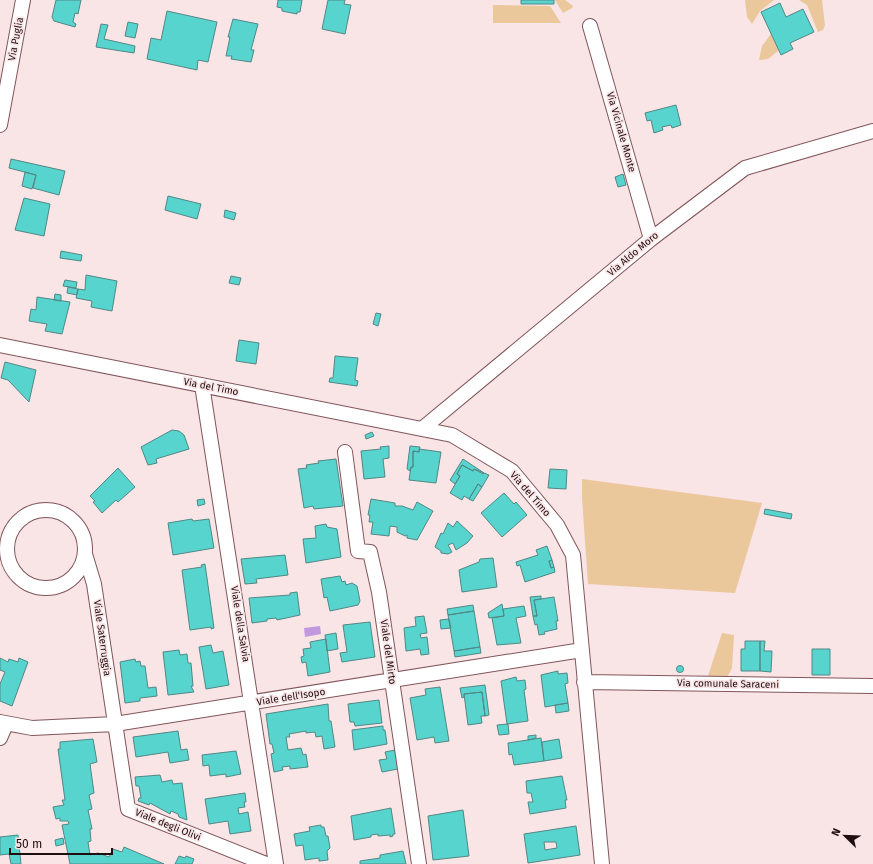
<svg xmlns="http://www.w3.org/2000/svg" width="873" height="864" font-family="'Fira Sans',sans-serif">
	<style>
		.green { fill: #ebc79c }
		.water { fill: #c298df }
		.building { fill: #58d4ce; stroke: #508885; fill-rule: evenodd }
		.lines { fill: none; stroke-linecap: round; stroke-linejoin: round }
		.street-casing { stroke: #81555a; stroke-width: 16 }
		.street { stroke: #fff; stroke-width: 14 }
		.labels { text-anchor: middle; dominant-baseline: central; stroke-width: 3.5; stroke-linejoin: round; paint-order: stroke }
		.street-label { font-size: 10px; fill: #1f0e10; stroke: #f9e4e6 }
	</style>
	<rect width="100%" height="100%" fill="#f9e4e6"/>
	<path class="green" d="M555,0H565L573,6L572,8L563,13Z
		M745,0H774L760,11L752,24L747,17Z
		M799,0H822L825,25L823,30L818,32L807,5Z
		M493,5L550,6L561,23H493Z
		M771,34L779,50L768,59L759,60L762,46Z
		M582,479L762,503L735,593L588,584L582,498Z
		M722,633L734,635L732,668L726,679H707Z"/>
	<path class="water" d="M320,626L321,634L305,637L304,628Z"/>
	<path class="building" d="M56,0H81L78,14L75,13L73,22L76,24L75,27L54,21L52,17Z
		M278,0H302L300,12H297V14L282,11V8L277,7Z
		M328,0H345L344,4L351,5L345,34L322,29Z
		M521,0H554V4H521Z
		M780,3L786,17L803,9L814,32L790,43L793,49L781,55L761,12Z
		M167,11L217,22L208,62L198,60L197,70L147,59L151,38L161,40Z
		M233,19L258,24L251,50H254L251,62L231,59L232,56H226L230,37H228Z
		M128,22L138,24L135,38L125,36Z
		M101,24L108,25L104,39L135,46L134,53L96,47Z
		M676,105L681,125L672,128L671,125L662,127L663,130L654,133L651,120L647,121L645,113Z
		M11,159L65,171L59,195L33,188L36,175L9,168Z
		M25,172L36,175L32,189L22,186Z
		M623,174L626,185L618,187L615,177Z
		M168,196L201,204L197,219L165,210Z
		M24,198L50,204L44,236L15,230Z
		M225,210L236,213L234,220L224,217Z
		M61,251L82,255L81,261L60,258Z
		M86,275L117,281L112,311L91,307L92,301L76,298L78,289L85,290Z
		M231,276L241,278L239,285L229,283Z
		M65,280L77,282L76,288L63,286Z
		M68,287L78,289L77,295L67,293Z
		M55,294L61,295V301L54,300Z
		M37,297L70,302L62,334L45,331L47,324L29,321L31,309L36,310Z
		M376,313L381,314L378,326L373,324Z
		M239,340L259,343L256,364L236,361Z
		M335,356L358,358L355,380L358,381L357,386L329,382L330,378H333Z
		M5,362L36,370L29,402L8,380L1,378Z
		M172,430L179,431L184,435L189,449L156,459L157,463L148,465L141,447Z
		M372,432L374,436L366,439L365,435Z
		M389,446V458L383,459L385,477L364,479L361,451L381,449L380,447Z
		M410,446L420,447L419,452L413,451V467H411L410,471L407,469Z
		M419,449L441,452L436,483L409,480L411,467H413V451L419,452Z
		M336,459L343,506L314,509L313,506L304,508L298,469L307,468L306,465L319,463L318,461Z
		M463,459L484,473L483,474L474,469L473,471L462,465L457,474L460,476L455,484L450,480Z
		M462,465L473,471L474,469L489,475L482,487L478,484L469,499L464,496L462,500L450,493L460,476L457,474Z
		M118,468L135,487L118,502L116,500L102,513L93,502L95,501L90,496Z
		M550,469L567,470L566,489L548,488Z
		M478,484L482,487L473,501L469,499Z
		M504,493L514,504L516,502L527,515L502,537L481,513Z
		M204,499L205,504L198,506L197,500Z
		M371,499L395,503V506H402L413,510L417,502L433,511L417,540L407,538V535L405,536L397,532V527L390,526L389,536L371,534L373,522H369L370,515H368Z
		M765,509L792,514L791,519L764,514Z
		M192,519L193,521L209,519L214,548L173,555L168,523Z
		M457,521L473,536L467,543L456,550L453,543L448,545L452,552L448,554L441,553V551L435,547L441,533L443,534L448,523L453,527Z
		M326,524L327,527L337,529L341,557L306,563L303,539L316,538L315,526Z
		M547,546L552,560L549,561L551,568L554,567L555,572L525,582L520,565L517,566L516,562L538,555L536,550Z
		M285,555L288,575L256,579L257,583L245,584L241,559Z
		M493,558L497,587L462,592L459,570L479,562L480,559Z
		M552,560L554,567L551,568L549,561Z
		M205,564L214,628L211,629V627L190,630L182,570L202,567L201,565Z
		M340,576L342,582L345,581L346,585L352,583L357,586L360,601L358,605L330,611L327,597L324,598L321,579Z
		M297,592L300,615L277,620L276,618L267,619V621L252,623L249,598L290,595V593Z
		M541,596V599L534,600L537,616H533L530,597Z
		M554,597L558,621H556L557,629L544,632L545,634L539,635L537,624L535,625L533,616H537L534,600Z
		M502,604L504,616L489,618L488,613Z
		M473,605L474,611L448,615L447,609Z
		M524,606L526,616L516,618L521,643L497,645L492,618L504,616L503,609Z
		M474,611L480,647L454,651L448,615Z
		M424,616L427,633L420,634L421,638L427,637L429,654L421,655L420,649L406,651L404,628L416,626L415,617Z
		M449,619L451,628L441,629L440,620Z
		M370,622L375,657L342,662L340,653L347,652L343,625Z
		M336,633L338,649L327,651L325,635Z
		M326,639L330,672L308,676L306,662L302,663L301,657L304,656L303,649L311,648L310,642Z
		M745,641H760V671H741V649H745Z
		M760,641H765L764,651H772L771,672L760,671Z
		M211,645L213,653L223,651L229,685L206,689L199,647Z
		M480,647L481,653L455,657L454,651Z
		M812,649H830V675H812Z
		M179,650L180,655L187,654L188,663H191L193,686H191L194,692L168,695L163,652Z
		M0,658L8,662L9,659L18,662L19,658L28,662L12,706L0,701V684L5,672L0,670Z
		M135,659L136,662L140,661L141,666H145L148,688L156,687L157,696L140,698V701L125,703L120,662Z
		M676.5 669a3.5 3.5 0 1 1 7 0a3.5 3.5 0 1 1-7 0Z
		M558,671V674L567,673L568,683L565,684L568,703L545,707L541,675Z
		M516,677L517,681L525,680L526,689L524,690L528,721L507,724L501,681Z
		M485,685L489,715L485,716L482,692L464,694V697L462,698L460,688Z
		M440,687L449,741L435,743L434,737L417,740L410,698L426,695L425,689Z
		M482,692L485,716H481L482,723L468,725L464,694Z
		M379,700L382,723L355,726L354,722H350L348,704Z
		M568,703L569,711L556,713L555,705Z
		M328,704L329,721H331L335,747L324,749L322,736L316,737L315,732L306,733V731L289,734L290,737H286L288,750L301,748L303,755L306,754L308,767L290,769V766L282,767L283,770L274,772L271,754L274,753L272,744H270L266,714Z
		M508,724L509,734L499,735L497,725Z
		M383,726V730H385L387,744L354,750L352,730Z
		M178,731L181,750L187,749L189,760L170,763L168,752L136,757L133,737Z
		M536,735V738L528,740V736Z
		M541,738L544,761L514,765L512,754L509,755L508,743Z
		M93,739L97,762L90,764L94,793L89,795L92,809L88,810L92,829H90L91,841L88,842L90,855L98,853L109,857L113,849L122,852L124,847L164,864H70L62,825L69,824L68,821H60V818L56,819L53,807L64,805L62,800H65L58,749H60V742Z
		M559,739L562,758L544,761L542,742Z
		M395,750L398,769L382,772L379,760L387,759L385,752Z
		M236,751L241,774L226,777V774L210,776L209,765L203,766L202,755Z
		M160,775L162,782L172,780L173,784L182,783L187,820L179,817L178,814L171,811L170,814L150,803L149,805L138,801L139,798H141L139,786H136L135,777Z
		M562,776L567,800H565L566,808L530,814L528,802H533L531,793H527L526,781Z
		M245,793L246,802H244L245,807L238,808L239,814L248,812L251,831L230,834L228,821L209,824L205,799Z
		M391,808L395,834H393V836L390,837V835L378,836V834L371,835V837L354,840L351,816Z
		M463,810L469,856L433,860L428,816Z
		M321,825V827H324L326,836H328L330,848L327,851L328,860L319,861V858L305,860L303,845L296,846L294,834L310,831L309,827Z
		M576,826L580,855L528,863L524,834ZM544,842H556L557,848L545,850Z
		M18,835L21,864H11L9,854L0,855V837Z
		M63,838L64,844L56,846L55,840Z
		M403,851L406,864H360V861L380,858V855Z
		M179,856L185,858L186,856L194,859L192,864H175Z"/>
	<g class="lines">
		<g class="street-casing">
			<path id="street" d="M590,26L651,239
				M0,125L23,0
				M0,345L452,435L512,471L557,525L573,555L602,864
				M202,385L276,864
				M422,429L651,239L745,168L873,131
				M345,452L358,551L370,552L379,592L419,864
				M7 549a39 39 0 1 1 78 0a39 39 0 1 1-78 0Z
				M85,554L94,584L128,809L266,864
				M584,682L873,686
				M0,722L32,728L115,724L582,650
				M0,738L6,724"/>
		</g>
		<use href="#street" class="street"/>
	</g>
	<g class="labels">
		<g class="street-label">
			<text transform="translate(16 39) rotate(-79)">Via Puglia</text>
			<text transform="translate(621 132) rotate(74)">Via Vicinale Monte</text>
			<text transform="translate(633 254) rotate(-40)">Via Aldo Moro</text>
			<text transform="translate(211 387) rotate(11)">Via del Timo</text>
			<text transform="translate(530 494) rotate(49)">Via del Timo</text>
			<text transform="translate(240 624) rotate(81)">Viale della Salvia</text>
			<text transform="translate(102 638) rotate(82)">Viale Saterruggia</text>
			<text transform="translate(388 652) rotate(82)">Viale del Mirto</text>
			<text transform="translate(728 684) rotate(1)">Via comunale Saraceni</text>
			<text transform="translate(291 697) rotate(-9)">Viale dell'Isopo</text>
			<text transform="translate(168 825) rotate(22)">Viale degli Olivi</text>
		</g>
	</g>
	<g transform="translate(845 836) rotate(293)" stroke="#f9e4e6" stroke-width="3" paint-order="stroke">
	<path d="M0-3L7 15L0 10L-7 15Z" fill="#1f0e10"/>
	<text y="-6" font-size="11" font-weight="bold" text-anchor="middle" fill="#1f0e10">N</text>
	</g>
	<path d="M10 848v6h102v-6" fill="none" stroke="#1f0e10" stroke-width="2"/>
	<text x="16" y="848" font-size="12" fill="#1f0e10" stroke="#f9e4e6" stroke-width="3" paint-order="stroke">50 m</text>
</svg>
